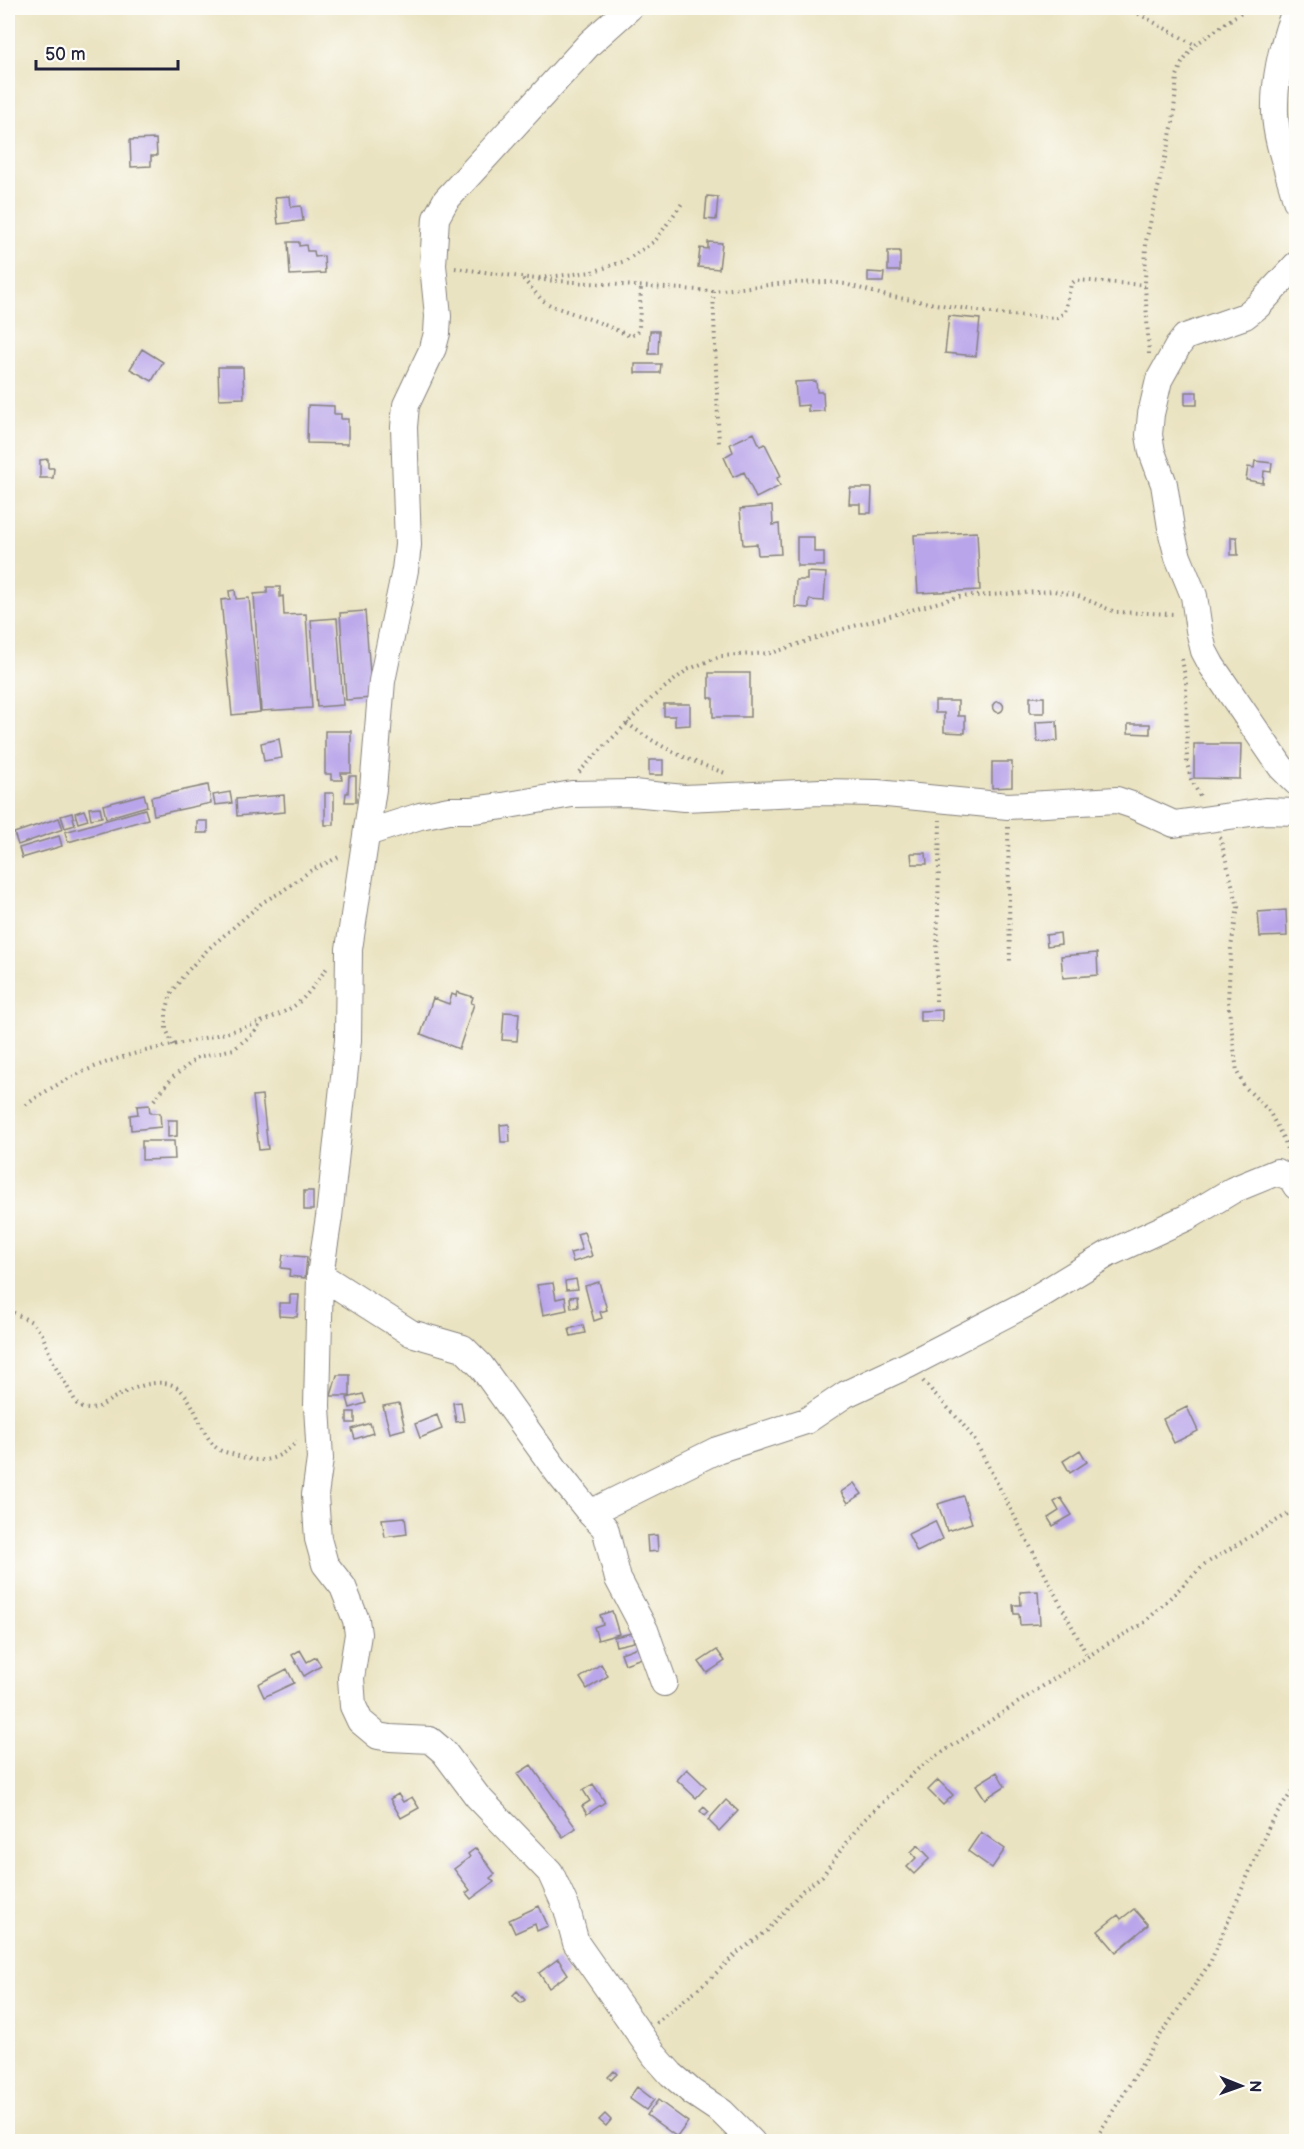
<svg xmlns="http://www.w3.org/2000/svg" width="1304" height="2149" font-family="'Balsamiq Sans',sans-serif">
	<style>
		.building { fill: #b9a5ea }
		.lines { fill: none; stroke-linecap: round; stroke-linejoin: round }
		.minor-casing { stroke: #86827e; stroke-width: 28 }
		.path { stroke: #86827e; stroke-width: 4; stroke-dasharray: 1.5 4.5; stroke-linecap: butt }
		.minor { stroke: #fff; stroke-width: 26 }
	</style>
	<rect width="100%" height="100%" fill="#fdfcf7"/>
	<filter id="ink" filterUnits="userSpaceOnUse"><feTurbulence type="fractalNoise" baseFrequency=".0167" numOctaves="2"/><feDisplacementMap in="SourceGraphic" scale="12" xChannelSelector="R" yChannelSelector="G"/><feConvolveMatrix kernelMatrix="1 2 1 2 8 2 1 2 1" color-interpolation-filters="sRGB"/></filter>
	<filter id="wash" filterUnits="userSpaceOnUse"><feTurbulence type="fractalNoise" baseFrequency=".008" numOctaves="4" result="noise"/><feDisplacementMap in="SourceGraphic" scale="24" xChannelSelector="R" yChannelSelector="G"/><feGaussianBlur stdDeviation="1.35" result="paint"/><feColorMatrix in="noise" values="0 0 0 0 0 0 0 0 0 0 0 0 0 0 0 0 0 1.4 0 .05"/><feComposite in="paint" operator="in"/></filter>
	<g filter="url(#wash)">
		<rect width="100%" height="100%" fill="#eae3c1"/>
		<g id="blocks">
			<path class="building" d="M156,139L157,156H151V166L131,167L130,140Z
				M290,196L291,207L301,206L303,221L278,224L275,197Z
				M707,196L718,197L716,220L705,219Z
				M288,242H299V246L306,245L307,251H314L315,257L324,256L325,273L290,275Z
				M708,242L722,243L719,269L698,267L700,248L708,249Z
				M888,251H900V271H888Z
				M868,272L884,273L883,282H868Z
				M949,316L980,319L976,356L945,353Z
				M650,331H659L658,354H649Z
				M142,349L163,362L152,381L130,369Z
				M635,364H661L660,373H635Z
				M218,367H243L244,398L219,399Z
				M816,381L817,392H823L824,411L808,412V405L797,406L795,382Z
				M1185,392H1197V405H1185Z
				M308,405L334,406V414H341V419H348V444L307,443Z
				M754,433L760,446L765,444L781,476L777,478L780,486L756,498L744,472L733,477L724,457L733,452L730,444Z
				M48,459V468H54L53,478H40V460Z
				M1255,461L1272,463L1271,472L1264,471L1263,483L1246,480L1248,467L1254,468Z
				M850,488H872L871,513H860V504H849Z
				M772,506L773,525L779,524L781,554L758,555L757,544L743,545L740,509Z
				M977,532L980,590L918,593L914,535Z
				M797,537H814V552H824V566H797Z
				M1231,537H1237L1238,555H1231Z
				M807,572L826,573L824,601L809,600V608L795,607L796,580H807Z
				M267,587H280V597L283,596L284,615L306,614L312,708L261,711L254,594L267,593Z
				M235,590L236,599L249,598L260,712L232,715L221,600L230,599L229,591Z
				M365,611L372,698L346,700L340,613Z
				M337,618L343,705L317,707L311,620Z
				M709,673H750V717H713V698H709Z
				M1030,697H1044V713H1030Z
				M935,701H958V716H965V733L944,732V713H935Z
				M992.5 707a5.5 5.5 0 1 1 11 0a5.5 5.5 0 1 1-11 0Z
				M664,704H690V725L675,726V716H664Z
				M1057,721L1058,741L1037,742L1036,722Z
				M1128,724H1150V734L1128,733Z
				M325,731H351V773H341L342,780H331V774H325Z
				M279,739L282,758L264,761L261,743Z
				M1194,744H1241L1240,779L1194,778Z
				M649,760H663V775H649Z
				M992,762H1012V787L992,788Z
				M349,776H356V802H345L346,793H348Z
				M208,785L211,803L154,815L151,797Z
				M230,792L232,803L215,805L213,795Z
				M325,793H334V825H325Z
				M144,794L147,806L106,818L103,805Z
				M284,795L285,812L237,816L236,799Z
				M100,807L102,817L91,819L89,808Z
				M145,809L148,819L68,842L65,832Z
				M84,810L88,820L78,823L75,813Z
				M72,813L75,825L65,828L61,816Z
				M59,818L63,829L18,845L14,833Z
				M197,821H208V833H197Z
				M8,825L11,841L8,842Z
				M59,836L62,846L22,858L19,848Z
				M911,853H926L927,864H912Z
				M1286,910L1287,936L1260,937L1258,912Z
				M1060,933L1061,944L1047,946L1046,935Z
				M1097,953L1098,975L1063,978L1061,956Z
				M457,992L473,997L471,1003L474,1004L459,1049L421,1034L433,998L449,1004L452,994L456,996Z
				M942,1010V1021H920V1011Z
				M504,1012L519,1013L517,1041L502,1040Z
				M262,1095L268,1149L259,1150L253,1096Z
				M149,1105L150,1113H160L161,1127L131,1130L130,1115L138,1114L137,1106Z
				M168,1120H177V1136L168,1137Z
				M509,1124L510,1142H501L500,1125Z
				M142,1141H174L175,1159L142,1160Z
				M304,1191H313V1210H304Z
				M584,1232L592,1256L573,1262L570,1253L582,1250L577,1234Z
				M283,1255L307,1257L305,1278L289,1276L290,1269L281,1268Z
				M576,1279L578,1289L566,1290L565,1281Z
				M599,1282L607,1310L600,1312L602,1318L594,1321L585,1286Z
				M553,1283L556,1299L565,1297L567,1310L543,1315L537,1285Z
				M290,1295H299L297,1317L279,1316V1303H290Z
				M577,1296L578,1307L571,1308L570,1297Z
				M583,1325L585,1333L571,1336L569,1329Z
				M337,1375H350V1396H331Z
				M363,1394L366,1403L350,1408L347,1398Z
				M461,1402L464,1421L456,1422L453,1403Z
				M399,1403L405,1429L390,1433L383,1406Z
				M1187,1407L1198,1431L1174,1443L1163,1419Z
				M347,1412H355V1423H347Z
				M437,1415L442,1429L420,1438L415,1424Z
				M370,1423L373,1433L355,1439L352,1429Z
				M1080,1450L1087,1462L1070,1473L1063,1461Z
				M854,1483L862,1494L848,1503L841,1492Z
				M963,1496L972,1523L947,1531L938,1504Z
				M1061,1498L1072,1515L1053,1526L1048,1518L1059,1511L1054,1502Z
				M405,1517L407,1534L385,1537L382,1519Z
				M935,1521L943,1539L917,1552L908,1534Z
				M657,1535L658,1551L648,1552L647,1536Z
				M1038,1591L1040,1624L1020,1625L1019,1614H1014L1013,1605H1021L1020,1592Z
				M612,1611L619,1634L598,1640L594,1627L603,1624L600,1615Z
				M632,1633L634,1642L616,1646L614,1637Z
				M646,1644L650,1655L625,1664L621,1653Z
				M300,1650L307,1662L316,1657L321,1666L304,1676L292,1655Z
				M717,1650L725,1661L707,1673L699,1662Z
				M601,1664L608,1676L587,1689L580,1678Z
				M287,1669L294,1683L264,1697L258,1684Z
				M531,1765L576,1828L563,1837L517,1774Z
				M687,1769L706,1787L696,1798L677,1780Z
				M997,1772L1005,1786L985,1799L976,1785Z
				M938,1780L953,1795L943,1805L928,1790Z
				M593,1784L605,1802L587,1814L582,1806L590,1801L583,1790Z
				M398,1794L403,1802L412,1797L419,1808L401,1818L390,1799Z
				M726,1800L738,1811L719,1831L708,1820Z
				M704,1807L709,1812L705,1816L700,1811Z
				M981,1832L1005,1849L992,1868L968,1851Z
				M918,1845L930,1858L914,1874L907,1867L916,1858L911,1852Z
				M476,1848L495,1874L490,1878L494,1882L471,1899L466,1893L470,1890L454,1869L470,1857L468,1854Z
				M539,1906L548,1926L537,1931L535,1924L515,1933L509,1920Z
				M1134,1909L1148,1925L1116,1952L1098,1931L1118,1915L1121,1919Z
				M558,1959L568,1974L549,1988L539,1973Z
				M517,1991L525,2000L521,2003L513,1995Z
				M614,2071L617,2074L611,2080L608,2077Z
				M637,2087L654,2100L646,2110L629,2098Z
				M658,2100L688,2122L677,2137L647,2115Z
				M605,2114L611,2120L606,2126L599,2120Z
				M659,2136L669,2142H656Z"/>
		</g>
	</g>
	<g filter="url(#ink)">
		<use href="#blocks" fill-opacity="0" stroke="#86827e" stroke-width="1.5"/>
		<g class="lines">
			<g class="minor-casing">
				<path id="minor" d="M629,8L590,43L446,200L436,218L433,265L438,316L437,333L433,348L406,405L404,427L408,545L405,570L382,681L373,789L349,949L348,1040L329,1217L320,1275L317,1406L320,1459L315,1495L318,1539L325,1564L343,1587L356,1620L358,1634L351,1678L353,1706L360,1721L378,1736L390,1738L430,1740L444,1752L477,1796L550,1872L567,1909L576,1943L655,2056L671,2074L692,2092L722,2112L752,2142
					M1296,8C1283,41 1274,78 1275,113C1276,142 1289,172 1296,200
					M1296,265L1258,306L1245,316L1185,337L1178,346L1159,380L1151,414L1149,435L1152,452L1164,484L1172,534L1178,557L1194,596L1199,630L1204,651L1212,666L1281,767L1296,782
					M367,833L420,816L449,810H473L503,806L572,794L633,793L684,798L821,792L877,793L1008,806L1117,800L1132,805L1174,824L1265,811L1296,812
					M320,1275L411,1333L463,1348L481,1366L558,1473L590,1513L605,1528L618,1579L645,1630L664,1683
					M590,1513L717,1450L806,1421L846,1394L908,1365L1026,1304L1108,1254L1188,1217L1233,1190L1277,1172L1291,1178L1296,1186"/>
			</g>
			<path class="path" d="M1128,8L1195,45
				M455,268L543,280L713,291L787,283L828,282L845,284L887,296L997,314L1057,318L1065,312L1071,284L1076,280L1145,285
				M539,278L592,272L625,261L655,241L683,202
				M523,279L542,300L552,306L598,322L630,336L637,333L639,328L641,287
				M713,291L719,445
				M1149,354L1145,285L1146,241L1173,123L1177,76L1182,63L1195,45L1247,8
				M1182,659L1186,682L1187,763L1191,779L1201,798
				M627,723C657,746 689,761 725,773
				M579,772L654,696L687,670L721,656L772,653L840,630L957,597L1054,591L1076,595L1115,612L1175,614
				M1008,827L1010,965
				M1220,837L1238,907L1231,947L1228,1001L1237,1072L1244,1086L1269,1111L1285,1142L1288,1154
				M936,1001L940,820
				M173,1045L166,1029V1012L171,994L183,976L207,950L263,902L281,892L310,871L341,856
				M154,1100L173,1077L198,1057L234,1049L255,1032L262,1021
				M26,1105C58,1081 98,1063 137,1053C184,1041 254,1032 294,1006C308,996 317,981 327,968
				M8,1310L32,1322L42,1334L52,1360L77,1404L82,1408C98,1412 103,1403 116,1397C129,1390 149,1381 164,1383C196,1386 197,1434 218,1449C222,1452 230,1453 235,1455C262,1464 277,1462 297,1441
				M923,1381L960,1421L974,1439L1088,1657
				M656,2023L711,1978L737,1953L767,1931L803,1890L822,1876L861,1823L920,1767L1110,1642L1143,1624L1205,1564L1296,1509
				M1094,2142L1157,2040L1210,1963L1270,1824L1296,1786"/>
			<use href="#minor" class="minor"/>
		</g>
	</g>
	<rect width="1304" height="2149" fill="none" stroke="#fdfcf7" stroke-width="30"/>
	<g transform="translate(1241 2086) rotate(91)" stroke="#fdfcf7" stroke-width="4.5" paint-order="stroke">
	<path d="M0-4.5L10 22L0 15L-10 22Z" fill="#22223b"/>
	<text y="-9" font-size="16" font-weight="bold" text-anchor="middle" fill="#22223b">N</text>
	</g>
	<path d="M36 60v9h142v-9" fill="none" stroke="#22223b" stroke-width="3"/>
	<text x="45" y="60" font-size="18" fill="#22223b" stroke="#fdfcf7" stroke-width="4.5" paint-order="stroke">50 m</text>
</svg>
